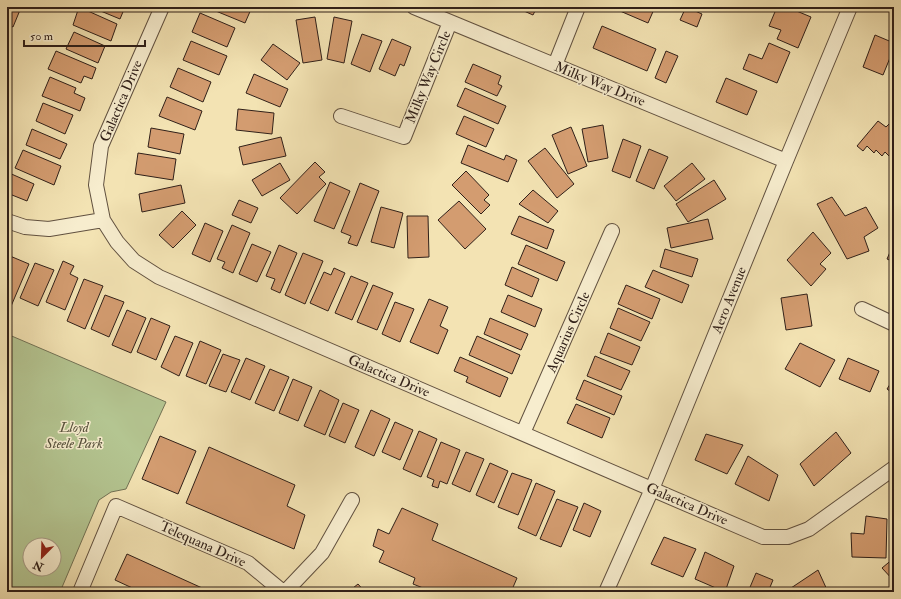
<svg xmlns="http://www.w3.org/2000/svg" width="901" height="599" font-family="'IM FELL Double Pica',serif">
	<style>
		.green { fill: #b4c591; stroke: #727255; fill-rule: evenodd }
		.building { fill: #d39c70; stroke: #302019 }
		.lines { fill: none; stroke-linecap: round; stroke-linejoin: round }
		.lane-casing { stroke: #615140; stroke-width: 9 }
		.street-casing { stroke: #615140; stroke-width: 16 }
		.lane { stroke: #f7edce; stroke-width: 7 }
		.street { stroke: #f7edce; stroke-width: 14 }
		.labels { text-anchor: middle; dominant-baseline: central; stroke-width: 3; stroke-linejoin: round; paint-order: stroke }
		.street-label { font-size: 14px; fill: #302019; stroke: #f7edce }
		.park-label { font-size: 14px; font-style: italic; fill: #58523d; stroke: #f7edce }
	</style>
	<rect width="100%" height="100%" fill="#f3e3b3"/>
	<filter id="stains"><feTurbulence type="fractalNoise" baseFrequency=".005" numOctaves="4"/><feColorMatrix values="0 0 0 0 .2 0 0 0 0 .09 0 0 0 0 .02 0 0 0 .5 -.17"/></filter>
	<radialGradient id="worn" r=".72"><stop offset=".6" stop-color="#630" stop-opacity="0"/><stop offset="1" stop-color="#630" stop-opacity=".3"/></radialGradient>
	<path class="green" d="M7,334L166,402L126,489L111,492L99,500L60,592H7ZM30,545H54V569H30Z"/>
	<path class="building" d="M7,7H13L20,10L13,27L7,24Z
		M79,7L117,24L111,41L73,25Z
		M91,7H125L120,19Z
		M206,7H252L245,23Z
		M515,7H537L533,15Z
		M622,7H655L648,23L620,11Z
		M686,7L702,14L697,27L680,20Z
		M777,7H787L811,17L798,48L777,39L781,30L769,26Z
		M200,13L235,28L227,47L192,32Z
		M315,17L322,60L303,63L296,20Z
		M334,17L352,21L344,63L327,59Z
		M602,26L656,49L647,71L593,48Z
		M74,32L105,46L98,63L66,49Z
		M362,34L382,41L370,72L351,64Z
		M875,35L894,43V48L883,75L863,67Z
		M392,39L411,47L404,66L400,64L395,76L379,69Z
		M191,41L227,56L219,75L183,60Z
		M769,43L790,52L777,83L743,69L749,54L762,59Z
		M273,44L300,63L287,80L261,60Z
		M56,51L96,68L92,79L84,76L81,83L48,69Z
		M666,51L678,56L666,83L655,78Z
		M473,64L501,76L498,84L502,86L497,96L465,82Z
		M178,68L211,82L203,102L170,87Z
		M254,74L288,89L280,107L246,93Z
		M50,77L76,88L74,93L85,98L80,111L42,96Z
		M726,78L757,91L747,115L716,102Z
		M465,88L506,106L498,124L457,106Z
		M167,97L202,111L195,130L159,116Z
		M43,103L73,115L65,134L36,121Z
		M238,109L274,113L272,134L236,130Z
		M464,116L494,129L486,147L456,134Z
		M894,119V157L892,159L885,152L882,156L876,150L874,153L867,146L863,151L857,146L878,121L886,127Z
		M603,125L608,158L588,162L582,129Z
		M571,127L587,166L568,174L552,135Z
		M151,128L184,134L180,154L148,147Z
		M32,129L67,144L60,159L26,145Z
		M281,137L286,156L243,165L239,147Z
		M623,139L641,146L630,178L612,171Z
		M468,145L504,160L506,155L517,160L508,182L461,163Z
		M545,148L574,184L557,198L528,161Z
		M649,149L668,157L654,189L636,181Z
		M23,150L61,166L54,185L15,168Z
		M138,153L176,159L173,180L135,174Z
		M315,162L325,172L319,177L326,184L297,214L280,198Z
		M280,163L290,180L262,196L252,180Z
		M692,163L705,179L676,201L664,186Z
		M466,171L489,195L484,200L490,205L481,214L452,185Z
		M7,172L34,184L27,201L7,193Z
		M714,180L726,199L688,222L676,204Z
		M330,182L350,191L334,229L314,221Z
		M360,183L379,191L357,246L348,243L351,236L341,232Z
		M181,185L185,203L142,212L139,194Z
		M533,190L558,211L548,223L519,204Z
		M832,197L845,216L866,207L878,228L864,237L869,251L847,259L817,204Z
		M239,200L258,208L251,223L232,215Z
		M459,201L486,229L465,249L438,220Z
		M381,207L403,213L394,248L371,242Z
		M182,211L196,225L173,248L159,235Z
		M407,216H428L429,257L408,258Z
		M519,216L554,230L547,249L511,234Z
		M708,219L713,239L671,248L667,228Z
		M205,223L223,231L210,262L192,254Z
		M232,225L250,233L233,273L222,268L225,262L217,259Z
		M813,232L831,253L820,264L826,269L811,286L787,260Z
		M894,243V262L887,259Z
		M252,244L271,252L257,282L239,274Z
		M279,245L297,253L280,293L271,289L275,279L266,276Z
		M526,245L565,262L557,281L518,264Z
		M665,249L698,259L692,277L660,267Z
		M303,253L323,261L305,304L285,295Z
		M10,256L29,264L9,311H7V263Z
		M63,261L74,266L70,274L78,278L65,310L46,302Z
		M35,263L54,270L38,306L20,298Z
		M512,267L539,279L532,297L505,285Z
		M334,268L345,273L328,311L310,303L324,272L331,275Z
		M653,270L689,285L682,303L645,287Z
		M351,276L368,283L352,320L335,313Z
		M84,279L103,286L85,329L67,321Z
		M373,285L393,293L377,330L357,322Z
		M626,285L660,299L652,319L618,304Z
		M807,294L812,326L786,330L781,298Z
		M105,295L124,302L109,337L91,329Z
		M508,295L542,309L535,327L501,312Z
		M429,299L448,307L440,326L448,330L438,354L410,342Z
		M395,302L414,309L400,342L382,334Z
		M618,308L650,322L641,341L610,328Z
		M127,310L146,318L131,353L112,345Z
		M151,318L170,326L156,360L137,352Z
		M490,318L528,334L521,350L484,334Z
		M608,333L640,347L632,365L600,353Z
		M175,336L193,343L179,376L161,367Z
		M477,336L520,355L512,374L469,355Z
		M200,341L221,350L206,384L186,376Z
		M800,343L835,360L820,387L785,369Z
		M223,354L240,360L226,392L209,386Z
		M595,356L630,371L621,390L587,376Z
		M460,357L508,378L500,397L466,382L468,377L454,371Z
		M246,358L265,366L250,400L231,392Z
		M848,358L879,371L870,392L839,379Z
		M270,369L289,377L274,411L255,403Z
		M894,378V394L887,389Z
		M293,379L312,387L298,421L279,413Z
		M584,380L622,396L614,415L576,399Z
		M320,390L339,400L325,435L304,426Z
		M343,403L359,410L345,443L329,436Z
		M576,404L610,418L602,438L567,423Z
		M371,410L390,419L374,456L355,447Z
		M395,422L413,430L400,460L382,452Z
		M419,431L437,439L421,477L403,469Z
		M836,432L851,453L814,486L800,464Z
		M706,434L743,445L727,474L695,460Z
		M160,436L196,451L178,494L142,479Z
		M441,442L460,450L447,484L440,481L438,488L432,486L434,480L427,477Z
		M209,447L295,485L287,506L305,515L294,549L186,503Z
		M466,452L484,459L470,492L452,484Z
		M748,456L778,475L769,501L735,484Z
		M490,463L508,471L494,503L476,495Z
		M512,473L532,480L518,515L498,507Z
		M536,483L555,491L536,536L518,528Z
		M557,499L578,507L561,547L540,539Z
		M584,503L601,511L590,537L573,530Z
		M402,508L438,524L432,540L517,578L511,592H433L413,584L415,578L379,562L384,551L373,546L378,529L389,534Z
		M866,516L887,519L886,558L852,557L851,533L864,534Z
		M664,537L696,549L683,577L651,564Z
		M705,552L734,566L725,592L695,579Z
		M127,554L211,592H141L115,580Z
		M894,558V581L882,568Z
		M818,570L828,592H789L788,590Z
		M756,573L773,580L768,592H748Z
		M358,584L365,592H348Z"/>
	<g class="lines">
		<g class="lane-casing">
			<path id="lane" d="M522,592H524"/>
		</g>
		<g class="street-casing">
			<path id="street" d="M162,7L101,146L96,185L103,220L117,242L134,261L159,277L763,537H788L809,529L894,468
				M414,7L786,161
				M555,65L578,7
				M341,116L404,137L450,22
				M7,221L25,227L49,229L103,220
				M862,309L894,324
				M523,433L612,231
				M80,592L116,506L248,563L283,592
				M285,592L322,553L352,500
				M606,592L652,489L786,161L850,7"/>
		</g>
		<use href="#lane" class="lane"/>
		<use href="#street" class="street"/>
	</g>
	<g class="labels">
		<g class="street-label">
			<text transform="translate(428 77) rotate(-68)">Milky Way Circle</text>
			<text transform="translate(600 84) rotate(22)">Milky Way Drive</text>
			<text transform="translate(121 101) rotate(-67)">Galactica Drive</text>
			<text transform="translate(729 300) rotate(-68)">Aero Avenue</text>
			<text transform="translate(568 332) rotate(-66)">Aquarius Circle</text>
			<text transform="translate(389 376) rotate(23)">Galactica Drive</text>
			<text transform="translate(687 504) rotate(23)">Galactica Drive</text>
			<text transform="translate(203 544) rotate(24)">Telequana Drive</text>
		</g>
		<g class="park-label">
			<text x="74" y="427">Lloyd<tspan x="74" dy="16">Steele Park</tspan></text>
		</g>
	</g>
	<rect width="901" height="599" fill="none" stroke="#f3e3b3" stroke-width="24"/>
	<rect x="8" y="8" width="885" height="583" fill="none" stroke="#302019" stroke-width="2"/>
	<rect x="12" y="12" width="877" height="575" fill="none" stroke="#302019"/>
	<g transform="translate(42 557) rotate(203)"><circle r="19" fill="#f7edce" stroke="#a79b86"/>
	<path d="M0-3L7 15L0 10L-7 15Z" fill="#8f2418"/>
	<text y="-6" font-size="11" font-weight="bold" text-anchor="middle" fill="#302019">N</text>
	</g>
	<path d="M24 40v6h121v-6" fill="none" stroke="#302019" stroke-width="2"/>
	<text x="30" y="40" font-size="12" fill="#302019" stroke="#f7edce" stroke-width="3" paint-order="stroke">50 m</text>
	<rect width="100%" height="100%" filter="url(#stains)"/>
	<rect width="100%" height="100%" fill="url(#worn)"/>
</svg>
